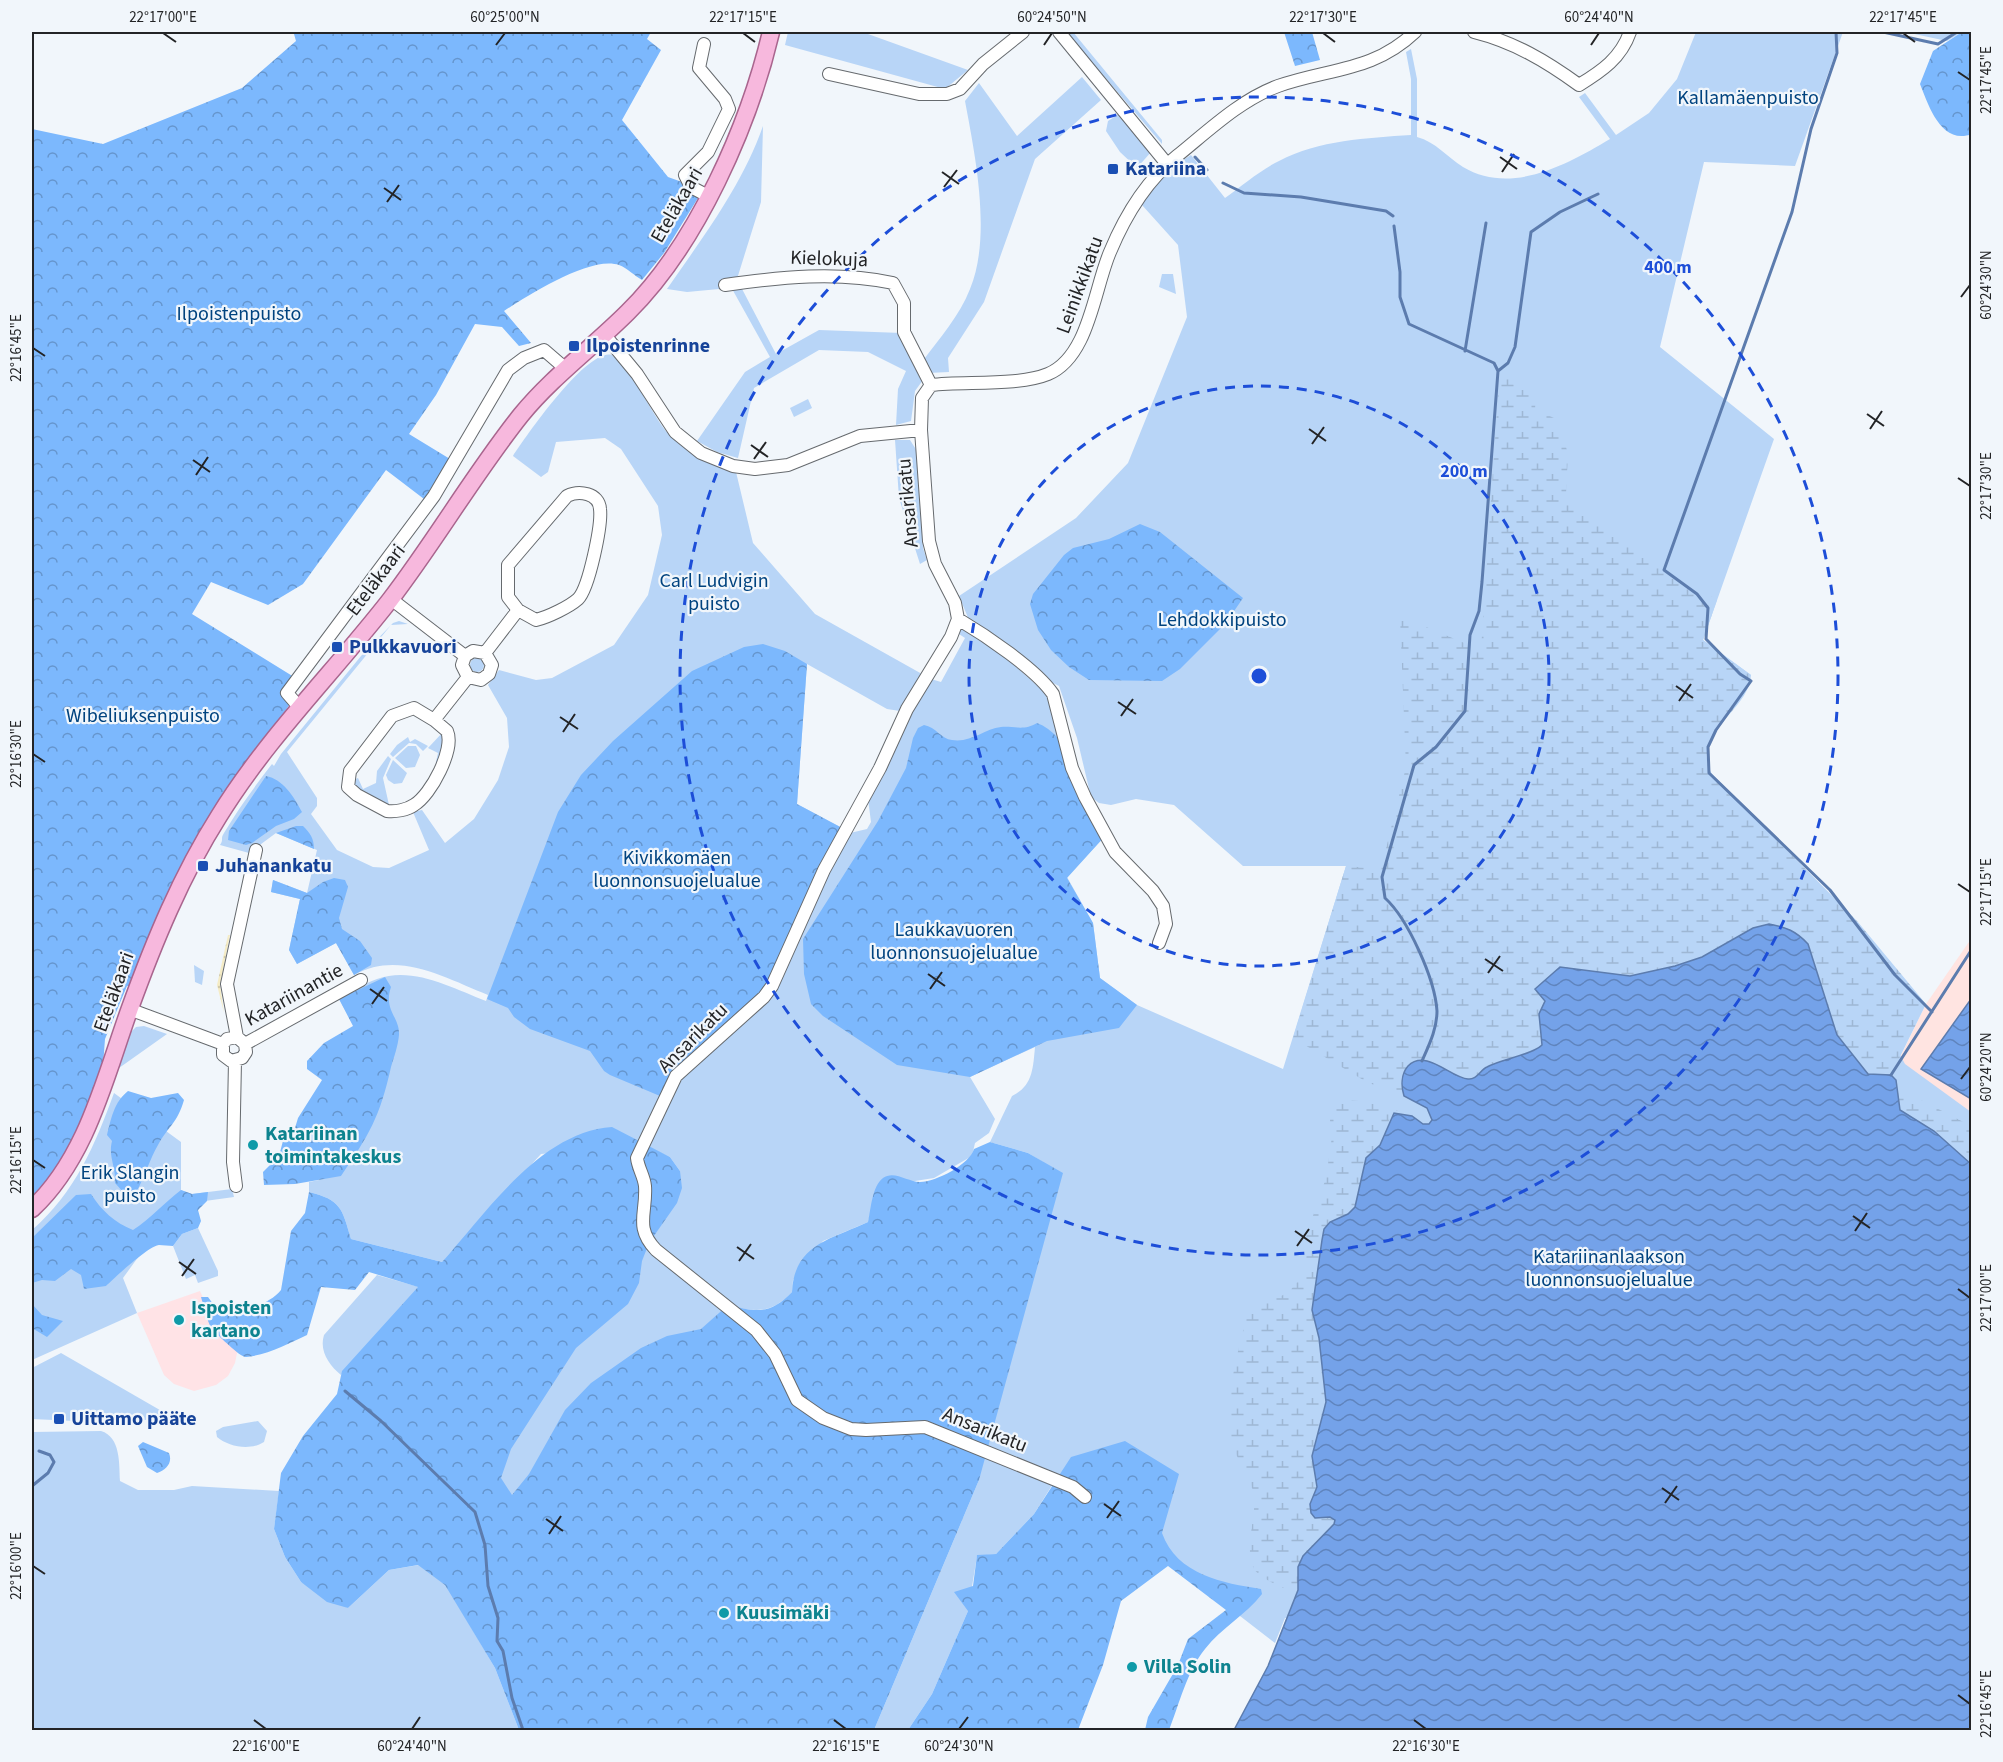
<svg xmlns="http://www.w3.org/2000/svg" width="2003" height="1762" font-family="'Source Sans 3',sans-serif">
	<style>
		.industrial { fill: #ffe4e1 }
		.education { fill: #ffe3e6 }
		.green { fill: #b8d5f7; fill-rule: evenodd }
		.forest { fill: url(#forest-crowns) }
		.wetland { fill: url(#wetland-marsh) }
		.sand { fill: url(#sand-dots) }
		.water { fill: url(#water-waves); stroke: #5c7cae; stroke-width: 1.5 }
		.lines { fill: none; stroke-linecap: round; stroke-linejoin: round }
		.stream { stroke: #5c7cae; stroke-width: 3 }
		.minor-casing { stroke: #666a6e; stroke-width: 14 }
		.major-casing { stroke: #a9658e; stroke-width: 19 }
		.minor { stroke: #fff; stroke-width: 12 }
		.major { stroke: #f7b8dd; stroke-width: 16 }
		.ticks { fill: none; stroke: #232426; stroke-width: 2 }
		.ring { fill: none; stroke: #1d4ed8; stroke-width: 3; stroke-dasharray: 10 8 }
		.transit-dot { fill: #1a4fb4; stroke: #f1f6fb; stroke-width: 2 }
		.culture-dot { fill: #0f9aa8; stroke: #f1f6fb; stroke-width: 2 }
		.labels { text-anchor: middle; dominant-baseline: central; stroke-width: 4.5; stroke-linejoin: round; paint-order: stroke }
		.park-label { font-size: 20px; fill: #00437f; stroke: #f1f6fb }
		.transit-label { font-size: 20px; font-weight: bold; fill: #164399; stroke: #f1f6fb; text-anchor: start }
		.street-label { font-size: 20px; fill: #232426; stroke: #f1f6fb }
		.culture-label { font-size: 20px; font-weight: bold; fill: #0d838f; stroke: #f1f6fb; text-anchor: start }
		.centre { fill: #1d4ed8; stroke: #f1f6fb; stroke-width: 3 }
		.ring-label { font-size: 18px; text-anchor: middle; font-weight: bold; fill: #1d4ed8; stroke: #f1f6fb; stroke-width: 4.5; stroke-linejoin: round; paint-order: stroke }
		.neatline { fill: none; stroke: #232426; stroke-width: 2 }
		.ticks-label { font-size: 15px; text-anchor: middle; fill: #232426 }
	</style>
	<defs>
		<pattern id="forest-crowns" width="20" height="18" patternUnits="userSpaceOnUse" patternTransform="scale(1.5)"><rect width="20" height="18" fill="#7cb8fd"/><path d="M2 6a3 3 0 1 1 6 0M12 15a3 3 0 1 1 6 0" fill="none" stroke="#6595cd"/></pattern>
		<pattern id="wetland-marsh" width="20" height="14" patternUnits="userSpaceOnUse" patternTransform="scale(1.5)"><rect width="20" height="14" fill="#b8d5f7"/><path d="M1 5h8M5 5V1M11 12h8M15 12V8" fill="none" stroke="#9eb7d4"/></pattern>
		<pattern id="sand-dots" width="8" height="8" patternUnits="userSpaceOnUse" patternTransform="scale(1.5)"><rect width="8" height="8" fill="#f5ecc6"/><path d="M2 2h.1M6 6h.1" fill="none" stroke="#d2caaa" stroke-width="1.8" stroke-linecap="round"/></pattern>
		<pattern id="water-waves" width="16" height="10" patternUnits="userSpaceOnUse" patternTransform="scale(1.5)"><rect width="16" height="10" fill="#74a2e9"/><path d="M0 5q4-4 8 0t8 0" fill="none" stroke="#5f84bd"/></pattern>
	</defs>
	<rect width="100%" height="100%" fill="#f1f6fb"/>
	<path class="industrial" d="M1971,939V1126L1893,1072L1926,1004Z"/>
	<path class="education" d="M200,1291L215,1325L238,1348L235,1363L228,1376L216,1385L194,1391L174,1384L164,1375L137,1313Z"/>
	<path class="green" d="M788,32L868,34L968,70L945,89L785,45Z
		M1066,32H1073L1162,140V144Z
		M1696,32H1843L1795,166L1704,162L1660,347L1774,439L1703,640L1751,675L1694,760L1869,997L1905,1064L1971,1112V1660L1285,1618L1275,1643L1121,1524L1056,1479L1034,1514L996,1554L977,1556L968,1611L932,1694L908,1730H874L979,1480L880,1627L468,1483L649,1242L664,1221L680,1171L670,1157L642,1144L541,1154L442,1262L351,1239C342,1208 341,1200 309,1192V1182L319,1180L366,1048L339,999C351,992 363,984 377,979C413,966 452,988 486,1001L488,995C445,978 399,950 354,975L336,943L297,964L289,950L300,899L271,892L273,880L307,893L317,850L276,833L249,853L220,845C224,839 220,839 224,833C238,809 255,786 272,764L274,766L281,754L361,656L393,623L399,621L408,624L391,625L287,752L317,798V806L311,814L337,850L373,867L389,868L429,850L413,812L422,810L445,843L474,819L498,780L509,747L507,718L488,685L499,670L536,680L552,678L614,645L648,595L662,535L658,506L621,449L605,438L556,442L548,472L541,477L513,456C527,435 587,348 612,355C633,374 645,400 660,423C678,450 706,462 736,472L753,543L815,614L922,674L900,711L887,709L807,664L797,804L844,829L825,874L850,833L867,829L871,822L868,799L907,725L913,709L931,679L941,682L965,638L959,634L962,625L989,643L1049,696L1106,835L1067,877L1093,923L1100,978L1137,1005L1283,1069L1346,866H1243L1174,805L1136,799L1111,805L1099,803L1091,797L1077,738L1059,686L1043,678L969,620L959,596L1076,518L1128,463L1187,317L1178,245L1142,205C1155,184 1169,168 1191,155L1225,198C1242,186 1260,170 1279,161C1319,140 1367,138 1411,135V79L1406,52L1411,49L1417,79V137C1436,142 1447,157 1463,167C1511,196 1568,164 1610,139L1579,97L1585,93L1616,135L1649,113L1677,79ZM1035,1047C1033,1068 1033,1086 1012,1096L990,1142L1028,1153L1043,1162L756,1330L730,1306C757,1312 771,1314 792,1292L793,1280L823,1241L868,1222L877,1187L934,1178L972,1156L975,1143L989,1133L995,1119L970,1077Z
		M1905,32H1962L1947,41Z
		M1082,77L1101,100L1035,159L984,302L948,358L949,372L928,373L922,362C939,339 960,315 970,289C992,236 975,155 965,101L979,83L1017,136Z
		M1119,114L1151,152L1137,168L1120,152L1106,131L1108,121Z
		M763,126L761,202L737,279L719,282V289L687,292L667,289C703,237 742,186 763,126Z
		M1162,274H1173L1176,294L1159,287Z
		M731,287H741L776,354L819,330L902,333L923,380L915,391L911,421L896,425L898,389L906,371L868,352L819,350L754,388L738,458L717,452L697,441L745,372L770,357Z
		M808,399L812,408L794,417L790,408Z
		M895,440H910L917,451L923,548L927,560L920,564L899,498Z
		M470 665a7 7 0 1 1 14 0a7 7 0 1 1-14 0Z
		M443,732L445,743L438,762H436L438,753L428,748Z
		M408,737L410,742L415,739L428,746L423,751L416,744L409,743L393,757L390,754L397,745Z
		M408,746H416L420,755L415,767L406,768L395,758Z
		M388,756L391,759L383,778L389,805C377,802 356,794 353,780L358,778L363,789L376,783L377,771Z
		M393,760L407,773L402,783L394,784L388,780L386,775Z
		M194,965L204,971L202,985L195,982Z
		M144,1026L167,1034L119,1068L117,1065L128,1035L136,1027Z
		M114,1093L181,1142V1190L192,1194L232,1189L234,1197L176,1205L123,1278L137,1313L32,1360V1230C75,1193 95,1145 114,1093Z
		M198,1228L218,1271V1276L198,1283L195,1275L186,1279L173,1246L182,1234Z
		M377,1275L419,1287L341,1375C329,1365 319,1351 324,1335Z
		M61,1353L172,1417L117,1423L32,1419V1368Z
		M258,1421L267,1431L264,1442C250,1451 229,1447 217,1437L216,1431L223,1427Z
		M101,1431C121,1437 119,1464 120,1481L138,1490H174L192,1486L279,1491L274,1529L285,1557L301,1582L348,1608L389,1570L419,1565L446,1585L495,1668L519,1730H32V1432Z"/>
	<path class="forest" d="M301,32H651L647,39L661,50L622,120L668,177L682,182L698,198L664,253L642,280C635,276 627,268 619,265C591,255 527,296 504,311L531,343L519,346L502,327L475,324L436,395L409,434L450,459L424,499L386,470L303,584L268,605L211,582L192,614L294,677L290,704L267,737L132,987L127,986L105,1039L103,1066L73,1140L53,1176L32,1199V129L103,144L242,88L296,41L294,34Z
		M1284,32H1312L1320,60L1295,66Z
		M1962,32H1971L1972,134C1941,146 1928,104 1920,84L1933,51Z
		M1140,524L1160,532L1243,598L1226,623L1180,669L1162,681L1089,680L1069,667L1051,650L1038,630L1030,604L1033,594L1064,555L1073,548L1109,539Z
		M763,644L785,651L807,664L797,804L844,829L769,984L660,1096L610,1075L604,1071L590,1051L530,1029L514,1017L508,1008L487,999L558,812L581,775L613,741L692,671L744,647Z
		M1037,723C1072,735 1092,803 1106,835L1067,878L1093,923L1100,978L1137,1005L1119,1028L1047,1041L970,1077L897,1065L823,1016L811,1004L804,974L803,939L878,821L906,768L913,738L918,728L924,725C936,727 941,739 952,740C971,743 984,729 1001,727C1015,726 1024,731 1037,723Z
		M266,776C283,779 294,797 302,812L294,819L276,826L252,843L246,845L228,840L229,831Z
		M296,826H303C310,833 314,838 314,849L276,833Z
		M334,878L345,880L348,887L339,918L342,929L360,941L372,958L371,965L354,975L336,943L297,964L289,950L300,899L271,892L273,880L307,893L323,882Z
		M385,977L391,987C383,1010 400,1017 399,1035C398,1046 394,1057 391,1067C380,1117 369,1135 341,1176L295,1184L264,1185L263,1172L279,1156L284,1137L295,1128L298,1118L322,1080L307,1069V1061L324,1043L353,1026L339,999Z
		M128,1091L151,1098L178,1093L184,1100C177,1124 169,1125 158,1145C150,1159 145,1175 138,1189L124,1193L115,1183C116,1166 108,1157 112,1141L107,1135C111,1119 114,1102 128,1091Z
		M612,1127L670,1157L680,1171L682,1188L677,1203L649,1243L642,1261L639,1283L628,1304L576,1348L511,1449L501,1478L512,1495L529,1474L565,1410L591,1383L641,1348L667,1336L701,1329L728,1305C756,1312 770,1315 792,1292C794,1244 832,1239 868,1222C871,1209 872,1186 883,1178C894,1170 908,1182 920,1182C936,1182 970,1164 974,1149L990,1142L1028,1153L1063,1173L979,1480L874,1730H519L495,1668L445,1585L418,1565L389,1570L348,1608L327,1602L301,1582L285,1557L274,1529L281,1473L303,1436L337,1394L342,1371L418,1287L369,1272L355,1290L321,1287L307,1335C288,1344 267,1355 246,1357C241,1358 219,1336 214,1331C207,1324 204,1307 201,1297H208L221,1315C240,1313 269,1305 281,1290L291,1231L305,1213L309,1192C341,1200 342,1208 351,1239L442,1262C487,1212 540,1132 612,1127Z
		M181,1190L192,1194L208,1192L207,1201L198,1210L201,1221L198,1228L182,1234L173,1246C169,1246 163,1245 159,1245C150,1245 113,1279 106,1286L84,1289L81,1275L71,1269L55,1281L42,1280L32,1283V1238L76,1195L91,1194C101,1210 115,1223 133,1230C150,1219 164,1203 181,1190Z
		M32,1304L42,1315L63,1321L47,1337L32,1328Z
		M1125,1441L1179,1474L1162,1533C1177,1575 1223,1583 1261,1589L1262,1594C1246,1615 1221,1628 1205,1649C1187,1671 1179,1705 1169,1730H1145L1148,1717L1178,1665L1188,1639L1226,1610L1168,1566L1121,1601L1103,1665L1078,1730H908L932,1694L968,1611L954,1592L973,1586L977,1555L996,1554L1034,1514L1071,1457Z
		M143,1442L169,1453C173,1463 166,1470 157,1473L147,1467L138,1446Z"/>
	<path class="wetland" d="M1500,365L1507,369C1510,387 1519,389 1536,394L1535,409L1556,419L1568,453L1566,494L1572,504L1717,600L1703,640L1751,675C1750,710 1689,734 1712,774L1857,921L1926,1004L1891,1075L1898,1088L1971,1126V1335L1423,1124H1429L1432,1120L1427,1108L1365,1081L1293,1038L1346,866L1381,869L1406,767L1400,616L1481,650Z
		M1352,1100L1386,1105L1398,1111L1389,1120L1385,1136L1376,1500L1234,1730L1268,1666L1298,1587L1296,1586L1290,1591C1281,1586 1269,1582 1261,1576C1239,1562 1257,1518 1254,1497C1252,1478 1238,1463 1233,1446C1221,1409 1239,1346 1249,1309L1288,1293L1305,1272V1239L1326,1178L1332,1136L1330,1120L1335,1105Z"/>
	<path class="sand" d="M228,935H230L220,985L224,1013L217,985Z"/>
	<path class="water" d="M1769,924C1786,927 1796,931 1808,944L1837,1035L1868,1074L1891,1075L1896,1080L1900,1110L1934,1131L1971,1164V1730H1234L1268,1666L1298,1590V1567L1303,1556L1334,1524L1335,1520L1330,1517L1315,1518L1311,1513L1310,1504L1317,1487L1312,1456L1326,1402L1319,1338L1312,1310L1322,1240L1324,1229L1330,1222L1348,1214L1355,1207L1366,1158L1380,1145L1394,1113L1412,1116L1423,1124H1429L1432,1120L1427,1108L1404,1096C1401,1086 1401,1074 1408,1066C1426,1048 1451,1078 1468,1079C1477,1080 1480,1070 1487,1067C1501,1059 1532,1055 1542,1045L1539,1014L1545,1001L1535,989L1560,967L1630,976L1675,966L1702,957L1753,928Z
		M1971,999V1099L1921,1069Z"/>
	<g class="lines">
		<path class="stream" d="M1836,32L1837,53L1811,129L1792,212L1664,570L1697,594L1708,608L1706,639L1740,674L1751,681L1716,730L1708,747L1709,773L1830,890L1895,975L1932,1012
			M1883,32L1938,44L1957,32
			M1195,157L1207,170
			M1223,183L1244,193L1301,197L1386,211L1393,216
			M1394,226L1400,272V297L1409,324L1494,363L1498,371L1482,582L1479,611L1470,635L1465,711L1436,747L1414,765L1382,877L1385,898C1408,919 1435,979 1437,1011C1437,1029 1429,1045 1422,1061
			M1465,351L1486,223
			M1498,371L1508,363L1515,347L1531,232L1560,212L1598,194
			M1891,1075L1972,949
			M345,1391L381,1421L475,1512L485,1545L488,1586L498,1618L497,1641L503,1651L512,1698L523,1730
			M32,1486L48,1473L54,1462L50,1455L39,1451"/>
		<g class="minor-casing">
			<path id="minor" d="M1059,32L1167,164
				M1474,32C1514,42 1546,61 1579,85C1602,71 1621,58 1630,32
				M704,44L699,68L725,99L729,109L708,152L685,175L691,187L708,196
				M829,74L919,94H947L960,89L983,64L1023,32
				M725,285C781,277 837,271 893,283L904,303V332L931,385
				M604,334L637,374L675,432L701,453L733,466L755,469L788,465L860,436L921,430
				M931,385L922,398L921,430L929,541L935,564L955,603L958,619L951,637L907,709L880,768L824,870L772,986L764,997L676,1076L637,1158C638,1168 644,1176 645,1186C647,1213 634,1227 656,1250L756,1330L775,1354L797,1400L823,1418L851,1429L866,1430L925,1427L1073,1487L1085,1497
				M931,385C964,381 1019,386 1048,374C1089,357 1094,289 1110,252C1125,216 1147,180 1177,156C1208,131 1240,100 1278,86C1329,68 1373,72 1415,32
				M391,599L465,656
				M958,619C985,635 1036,669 1053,694L1072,768L1085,797L1115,852L1153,891L1163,906L1166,924L1159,943
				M465,656L473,651L485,653L518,610L536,620C548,617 569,607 578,599C589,588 602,525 600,509C599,493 579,490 567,496L508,565V597L518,610
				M468,677L481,680L489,674L492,665L485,653
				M300,708L287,693L290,689L434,496L508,370L524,358L544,350L566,369
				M434,720L447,731C455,749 431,795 414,805C407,810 395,812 387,811L357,795L348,787L350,771L392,716L414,708L434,720L468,677L462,665L465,656
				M129,1009L223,1044V1055L231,1061L242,1058L246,1052L245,1044L237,1037L227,1039L223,1044
				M237,1037L227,984L256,850
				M245,1044L361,980
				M235,1061L233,1162L236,1186"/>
		</g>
		<g class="major-casing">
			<path id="major" d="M32,1209C87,1158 105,1077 130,1008C154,942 181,876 219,816C267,738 334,672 390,600C436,540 474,474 521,415C552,377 593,347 628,312C697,244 749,125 771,32"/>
		</g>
		<use href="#minor" class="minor"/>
		<use href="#major" class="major"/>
	</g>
	<path class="ticks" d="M163,33L176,42M743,33L755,42M1323,33L1335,42M1903,33L1915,42M496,45L505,33M1044,45L1052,33M1591,45L1599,33M1958,72L1970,80M1500,157L1517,169M942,172L959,184M1502,172L1514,154M944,187L957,170M384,188L401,200M387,202L399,185M1961,297L1970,285M33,348L45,356M1867,414L1884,426M1309,429L1326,441M1870,429L1882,411M1312,444L1324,427M751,445L768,457M754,459L766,442M193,460L210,472M196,475L208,457M1958,478L1970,486M1676,686L1693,698M1679,701L1691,684M1118,702L1136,714M1121,716L1133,699M560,717L578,729M563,732L575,714M33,754L45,762M1958,884L1970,892M1485,959L1503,971M1488,973L1500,956M928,974L945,986M370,989L387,1001M930,989L942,972M372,1004L384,987M1961,1079L1970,1067M33,1160L45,1168M1853,1216L1870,1228M1295,1231L1312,1243M1855,1231L1867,1213M1297,1246L1309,1229M737,1247L754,1259M739,1261L751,1244M179,1262L196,1274M182,1276L194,1259M1958,1289L1970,1298M1662,1488L1679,1500M1665,1503L1677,1486M1104,1504L1121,1516M1107,1518L1119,1501M546,1519L563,1531M549,1534L561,1516M33,1566L45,1574M1958,1695L1970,1704M254,1720L266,1729M834,1720L846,1729M1414,1720L1426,1729M412,1729L420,1717M959,1729L968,1717"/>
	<g class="ring">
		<circle cx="1259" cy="676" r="290"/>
		<circle cx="1259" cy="676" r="579"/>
	</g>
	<g class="transit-dot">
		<rect x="1107" y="163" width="12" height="12" rx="3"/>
		<rect x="568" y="340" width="12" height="12" rx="3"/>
		<rect x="331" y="641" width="12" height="12" rx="3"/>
		<rect x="197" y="860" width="12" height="12" rx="3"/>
		<rect x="53" y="1413" width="12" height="12" rx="3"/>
	</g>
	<g class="culture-dot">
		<circle cx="253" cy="1145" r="6"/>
		<circle cx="179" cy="1320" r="6"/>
		<circle cx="724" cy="1613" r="6"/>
		<circle cx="1132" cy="1667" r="6"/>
	</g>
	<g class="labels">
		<g class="park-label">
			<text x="1748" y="98">Kallamäenpuisto</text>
			<text x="239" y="314">Ilpoistenpuisto</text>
			<text x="714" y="581">Carl Ludvigin<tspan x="714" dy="23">puisto</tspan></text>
			<text x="1222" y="620">Lehdokkipuisto</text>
			<text x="143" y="716">Wibeliuksenpuisto</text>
			<text x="677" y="858">Kivikkomäen<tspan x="677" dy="23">luonnonsuojelualue</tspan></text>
			<text x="954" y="930">Laukkavuoren<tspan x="954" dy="23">luonnonsuojelualue</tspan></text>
			<text x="130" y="1173">Erik Slangin<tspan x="130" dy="23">puisto</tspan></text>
			<text x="1609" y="1257">Katariinanlaakson<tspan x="1609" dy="23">luonnonsuojelualue</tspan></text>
		</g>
		<g class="transit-label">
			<text x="1125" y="169">Katariina</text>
			<text x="586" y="346">Ilpoistenrinne</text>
			<text x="349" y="647">Pulkkavuori</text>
			<text x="215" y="866">Juhanankatu</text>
			<text x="71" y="1419">Uittamo pääte</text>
		</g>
		<g class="street-label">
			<text transform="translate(677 205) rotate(-60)">Eteläkaari</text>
			<text transform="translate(829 259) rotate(2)">Kielokuja</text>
			<text transform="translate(1080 285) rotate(-70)">Leinikkikatu</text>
			<text transform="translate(908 503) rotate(-95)">Ansarikatu</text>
			<text transform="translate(376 580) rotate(-53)">Eteläkaari</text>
			<text transform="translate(114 992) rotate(-70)">Eteläkaari</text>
			<text transform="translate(294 995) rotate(-29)">Katariinantie</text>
			<text transform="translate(693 1038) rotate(-45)">Ansarikatu</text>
			<text transform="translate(985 1430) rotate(22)">Ansarikatu</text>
		</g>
		<g class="culture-label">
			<text x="265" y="1134">Katariinan<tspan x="265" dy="23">toimintakeskus</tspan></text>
			<text x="191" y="1308">Ispoisten<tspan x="191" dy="23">kartano</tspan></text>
			<text x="736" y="1613">Kuusimäki</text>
			<text x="1144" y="1667">Villa Solin</text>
		</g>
	</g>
	<circle cx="1259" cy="676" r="9" class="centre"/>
	<g class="ring-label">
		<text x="1668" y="273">400 m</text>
		<text x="1464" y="477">200 m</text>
	</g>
	<rect width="2003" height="1762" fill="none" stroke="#f1f6fb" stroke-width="66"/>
	<rect x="33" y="33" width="1937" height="1696" class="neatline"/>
	<g class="ticks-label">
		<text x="163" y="22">22°17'00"E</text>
		<text x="505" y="22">60°25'00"N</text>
		<text x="743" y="22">22°17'15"E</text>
		<text x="1052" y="22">60°24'50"N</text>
		<text x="1323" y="22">22°17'30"E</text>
		<text x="1599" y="22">60°24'40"N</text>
		<text x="1903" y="22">22°17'45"E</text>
		<text transform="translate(1986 80) rotate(-90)" y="5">22°17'45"E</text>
		<text transform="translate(1986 285) rotate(-90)" y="5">60°24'30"N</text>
		<text transform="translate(16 348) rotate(-90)" y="5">22°16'45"E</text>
		<text transform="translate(1986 486) rotate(-90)" y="5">22°17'30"E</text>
		<text transform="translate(16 754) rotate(-90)" y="5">22°16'30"E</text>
		<text transform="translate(1986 892) rotate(-90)" y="5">22°17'15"E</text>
		<text transform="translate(1986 1067) rotate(-90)" y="5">60°24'20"N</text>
		<text transform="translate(16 1160) rotate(-90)" y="5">22°16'15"E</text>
		<text transform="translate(1986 1298) rotate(-90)" y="5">22°17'00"E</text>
		<text transform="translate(16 1566) rotate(-90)" y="5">22°16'00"E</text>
		<text transform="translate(1986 1704) rotate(-90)" y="5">22°16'45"E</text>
		<text x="266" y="1751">22°16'00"E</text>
		<text x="412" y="1751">60°24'40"N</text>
		<text x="846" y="1751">22°16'15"E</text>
		<text x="959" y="1751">60°24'30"N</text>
		<text x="1426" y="1751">22°16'30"E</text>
	</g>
</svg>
